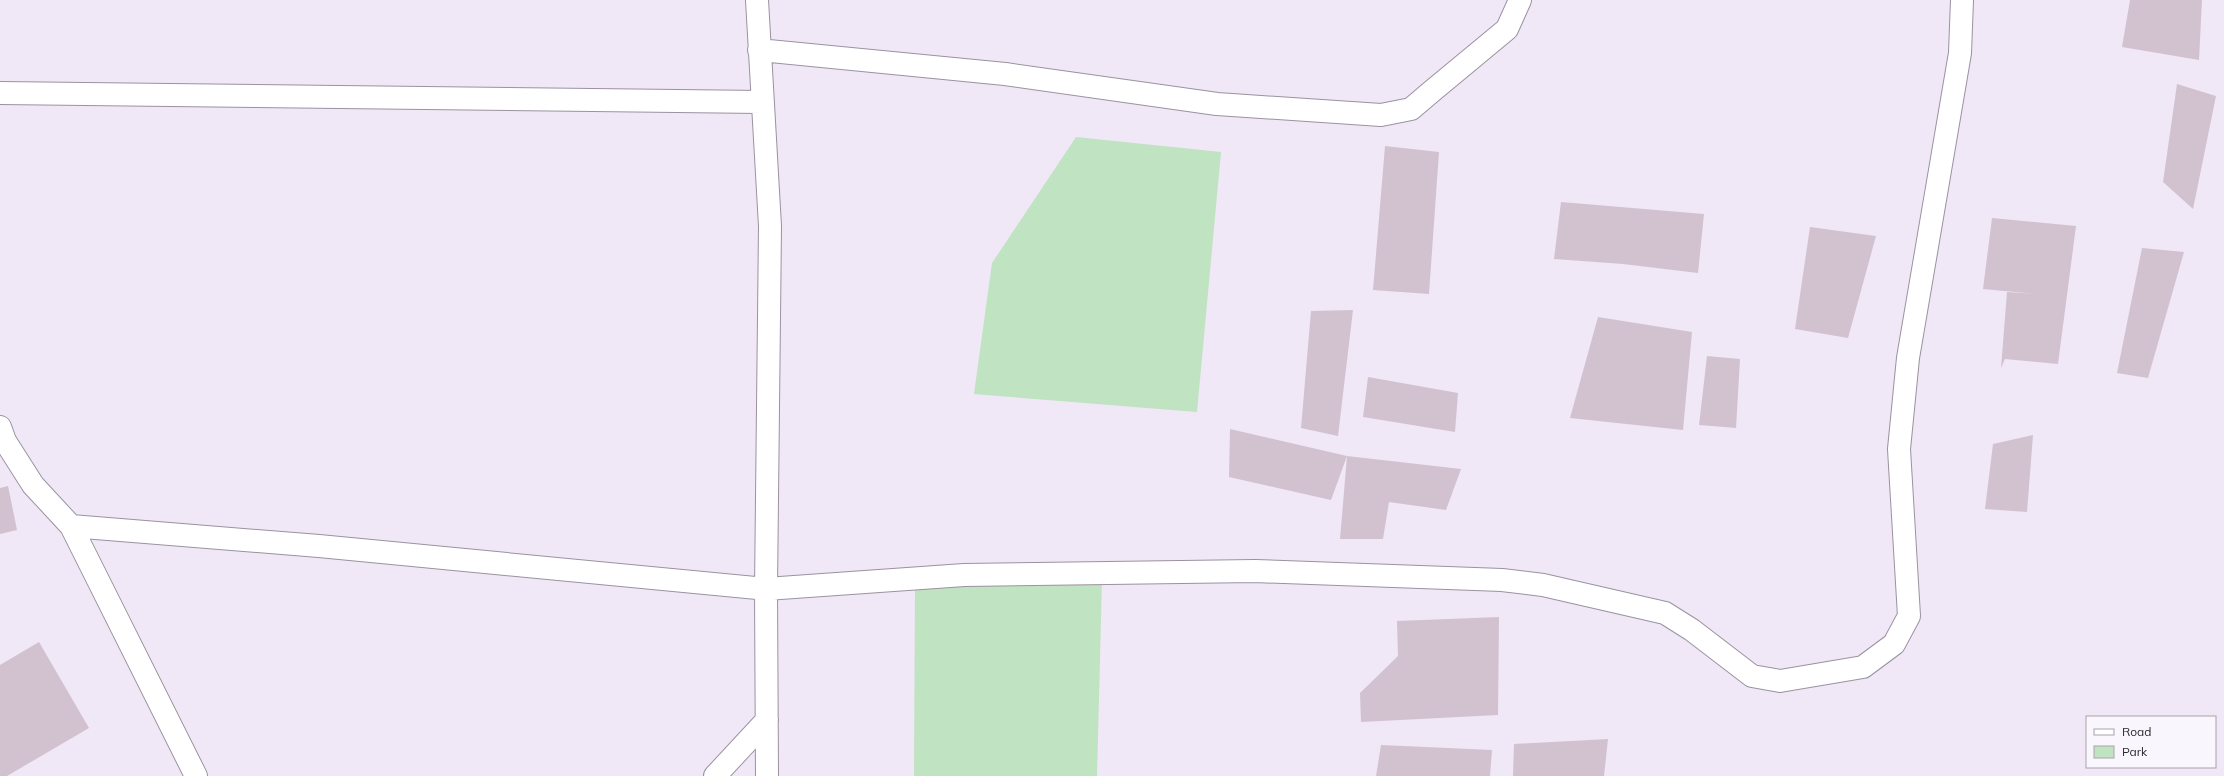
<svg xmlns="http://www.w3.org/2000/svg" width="2224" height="776" font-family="Mulish,sans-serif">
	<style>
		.green { fill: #c0e3c1 }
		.building { fill: #d2c2cf }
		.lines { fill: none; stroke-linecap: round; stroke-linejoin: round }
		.minor-casing { stroke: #9b92a1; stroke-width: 24 }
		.minor { stroke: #fff; stroke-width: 22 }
	</style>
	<rect width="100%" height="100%" fill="#f0e7f7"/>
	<path class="green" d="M1076,137L1221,152L1197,412L974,394L992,263Z
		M1102,579L1097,776H914L915,583Z"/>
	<path class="building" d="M2130,0H2202L2199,60L2122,47Z
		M2177,84L2216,96L2193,209L2163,182Z
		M1385,146L1439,152L1429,294L1373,290Z
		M1561,202L1704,214L1698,273L1623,264L1554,259Z
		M1992,218L2076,226L2058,364L2005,359L2001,368L2007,292L2036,294L1983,289Z
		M1810,227L1876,236L1848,338L1795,329Z
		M2142,248L2184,252L2148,378L2117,373Z
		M1353,310L1338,436L1301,428L1311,311Z
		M1598,317L1692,332L1683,430L1570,418Z
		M1707,356L1740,359L1736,428L1699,425Z
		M1368,377L1458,393L1455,432L1363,417Z
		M1230,429L1347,456L1461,469L1446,510L1389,502L1383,539H1340L1347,456L1331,500L1229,477Z
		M2033,435L2027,512L1985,509L1993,444Z
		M8,486L17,530L0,534V488Z
		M1499,617L1498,715L1361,722L1360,693L1398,656L1397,621Z
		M39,642L89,728L7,776H0V665Z
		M1608,739L1604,776H1513L1514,744Z
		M1381,745L1492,750L1490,776H1376Z"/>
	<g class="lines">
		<g class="minor-casing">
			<path id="minor" d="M757,0L770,226L766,589L767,776
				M759,50L1005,74L1217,104L1381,115L1411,109L1431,92L1507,29L1520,0
				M0,93L761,102
				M0,427L5,441L33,485L71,526L196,776
				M71,526L319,546L766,589L964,575L1255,571L1502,580L1543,585L1665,613L1692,630L1752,676L1780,681L1863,667L1894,644L1909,616L1899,449L1908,358L1960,53L1962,0
				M715,776L767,720"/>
		</g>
		<use href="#minor" class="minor"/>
	</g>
	<rect x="2086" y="716" width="130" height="52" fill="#faf6fd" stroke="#a7a3aa"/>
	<rect x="2094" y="729" width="20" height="6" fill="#ffffff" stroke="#a7a3aa"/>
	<text x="2122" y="736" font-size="12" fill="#2a272d">Road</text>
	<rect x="2094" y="746" width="20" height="12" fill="#c0e3c1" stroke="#a7a3aa"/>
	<text x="2122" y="756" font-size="12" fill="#2a272d">Park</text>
</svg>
